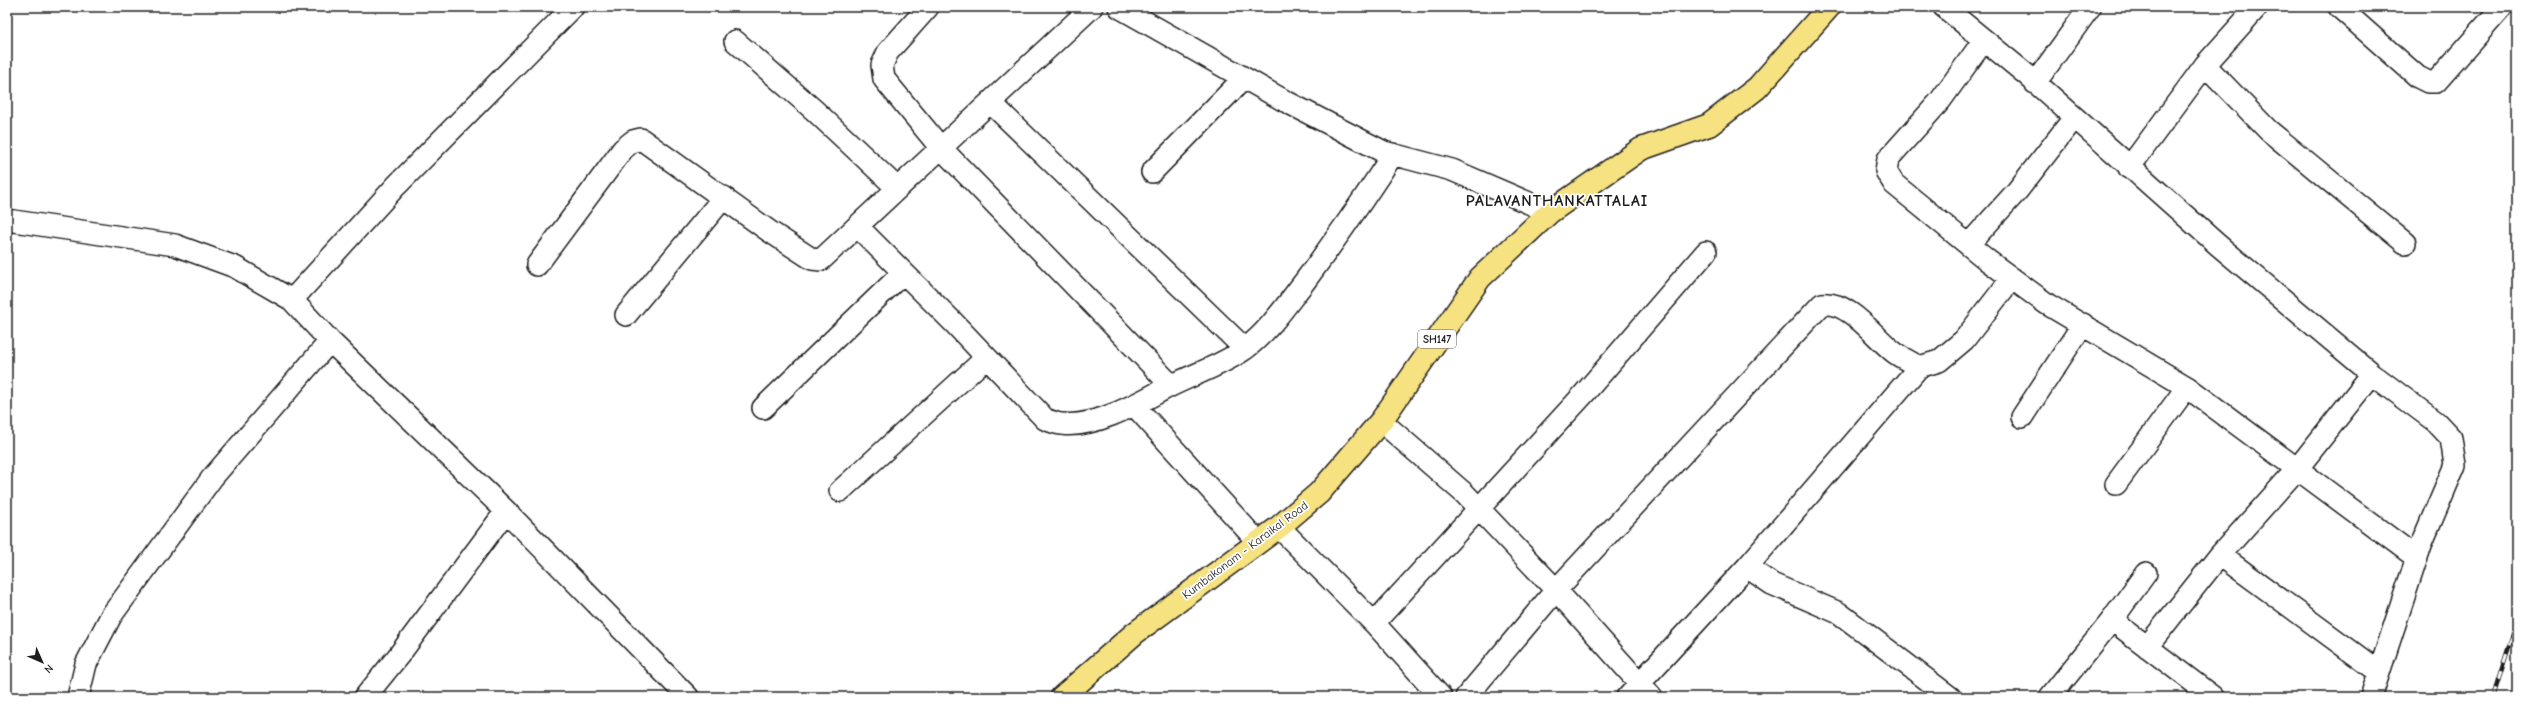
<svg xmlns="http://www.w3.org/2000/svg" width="2524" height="704" font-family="'Comic Neue',sans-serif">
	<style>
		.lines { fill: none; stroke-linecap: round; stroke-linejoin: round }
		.minor-casing { stroke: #1c1c1c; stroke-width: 24 }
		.primary-casing { stroke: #1c1c1c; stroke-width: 25 }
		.minor { stroke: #fff; stroke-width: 21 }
		.primary { stroke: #f6e281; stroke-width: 22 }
		.rail-casing { stroke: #1c1c1c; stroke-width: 4.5 }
		.rail { stroke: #fff; stroke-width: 3; stroke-dasharray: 9; stroke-linecap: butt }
		.labels { text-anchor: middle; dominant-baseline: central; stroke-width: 3.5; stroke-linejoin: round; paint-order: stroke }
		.shield { fill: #fff; stroke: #606060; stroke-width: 1 }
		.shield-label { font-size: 11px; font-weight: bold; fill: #1c1c1c }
		.street-label { font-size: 12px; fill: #1c1c1c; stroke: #fff }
		.district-label { font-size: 16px; font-weight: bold; letter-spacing: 1px; fill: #1c1c1c; stroke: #fff }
	</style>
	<rect width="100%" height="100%" fill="#fff"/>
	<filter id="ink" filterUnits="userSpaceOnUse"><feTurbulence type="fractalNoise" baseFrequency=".025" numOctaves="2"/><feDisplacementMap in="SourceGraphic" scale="8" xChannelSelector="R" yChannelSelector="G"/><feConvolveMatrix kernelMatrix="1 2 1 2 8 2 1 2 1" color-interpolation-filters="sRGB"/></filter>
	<g filter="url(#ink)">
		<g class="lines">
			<g class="minor-casing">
				<path id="minor" d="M928,7L888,52L882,65L884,79L940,147L1171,385
					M1119,7L1283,100L1384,152L1452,170L1550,212
					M1944,7L2027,75L2218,245L2372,374L2436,422L2451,438L2455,465L2421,545L2371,697
					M2339,7L2418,77L2428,82H2436L2502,7
					M1984,40L1940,101L1888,159L1886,171L1894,184L1987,260L2047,304L2187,387L2417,558
					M735,41L814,110L896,187
					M2205,65L2268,130L2405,243
					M2035,83L2090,7
					M990,102L1245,349
					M2129,168L2205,65L2257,7
					M1152,172L1244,78
					M7,220L175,245L235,267L292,300L330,341L506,511L688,697
					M858,227L954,323L1045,419C1050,421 1057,424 1062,424C1092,428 1133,406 1159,392C1187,376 1218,368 1245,349C1269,331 1287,304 1305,281C1336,239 1365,198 1393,154
					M1969,244L2017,191L2074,118
					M537,265L623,149L633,141L641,139L769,231L812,259L821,260L1092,7
					M292,300L396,186L573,7
					M626,315L724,197
					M1134,405L1258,542
					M763,408L903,273
					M2022,417L2083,324
					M1381,421L1465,494L1556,590L1652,697
					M2116,484L2187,387
					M840,491L986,358
					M1279,527L1374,623L1441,697
					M2220,555L2379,672
					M1747,567L1772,584L1839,613L1950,697
					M2112,620L2213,697
					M1374,623L1583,395L1706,252
					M2147,647L2220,555L2297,469L2372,374
					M78,697L86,664L111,616L212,478L330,341
					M365,697L399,655L506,511
					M1466,697L1556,590L1822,304C1850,301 1874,337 1895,353C1902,358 1911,362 1919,367L1939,361L1964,340L2012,278
					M1627,697L1747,567L1919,367
					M2050,697L2112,620L2146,573"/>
			</g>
			<g class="primary-casing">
				<path id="primary" d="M1062,697L1135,633L1279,527L1319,493L1381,421L1480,278L1550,212L1641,149L1709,125L1757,88L1829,7"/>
			</g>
			<use href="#minor" class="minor"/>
			<use href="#primary" class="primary"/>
			<g class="rail-casing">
				<path id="rail" d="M2493,697L2517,621"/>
			</g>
			<use href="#rail" class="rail"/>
		</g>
	</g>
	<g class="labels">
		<rect class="shield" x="1418" y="330" width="38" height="18" rx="3"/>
		<g class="shield-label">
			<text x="1437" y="339">SH147</text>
		</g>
		<g class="street-label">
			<text transform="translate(1245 550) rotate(-37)">Kumbakonam - Karaikal Road</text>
		</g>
		<g class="district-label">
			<text x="1557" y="201">PALAVANTHANKATTALAI</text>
		</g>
	</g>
	<rect width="2524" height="704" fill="none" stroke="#fff" stroke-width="24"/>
	<rect x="12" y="12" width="2500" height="680" fill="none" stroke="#1c1c1c" stroke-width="1.5" filter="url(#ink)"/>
	<g transform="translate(42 662) rotate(135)" stroke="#ffffff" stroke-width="3" paint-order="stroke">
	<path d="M0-3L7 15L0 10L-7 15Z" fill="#1c1c1c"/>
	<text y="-6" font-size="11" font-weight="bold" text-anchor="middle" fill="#1c1c1c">N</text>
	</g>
</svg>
